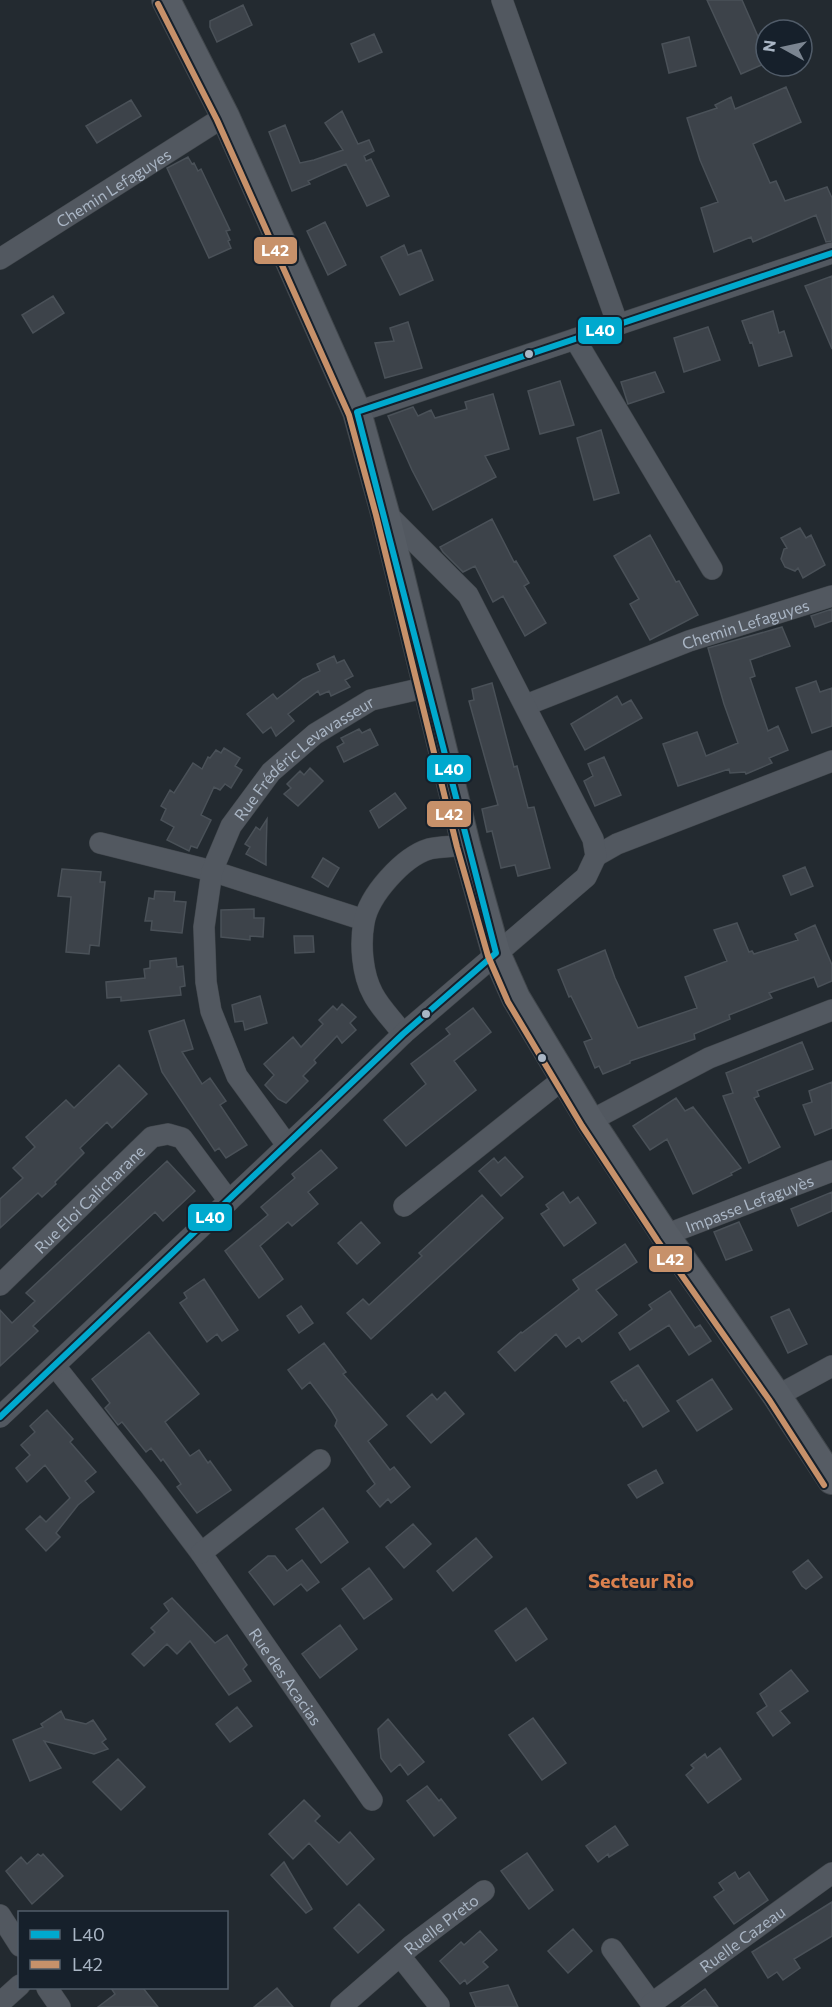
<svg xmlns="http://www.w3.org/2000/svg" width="832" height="2007" font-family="Commissioner,sans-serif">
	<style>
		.building { fill: #3d434a; stroke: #4a5158; stroke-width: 1.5 }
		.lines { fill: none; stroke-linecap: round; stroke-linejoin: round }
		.street-casing { stroke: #40464b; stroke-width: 22 }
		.secondary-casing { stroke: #40464b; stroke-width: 30 }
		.street { stroke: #525860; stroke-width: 21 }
		.secondary { stroke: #565c64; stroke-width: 28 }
		.bus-1-casing { stroke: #16202b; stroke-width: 10 }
		.bus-2-casing { stroke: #16202b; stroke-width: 10 }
		.bus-1 { stroke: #00a9ce; stroke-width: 6 }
		.bus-2 { stroke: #c7916a; stroke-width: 6 }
		.bus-dot { fill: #aab6c5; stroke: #16202b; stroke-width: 2 }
		.labels { text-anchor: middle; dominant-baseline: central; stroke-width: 6; stroke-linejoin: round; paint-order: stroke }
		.street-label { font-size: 16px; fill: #aab6c5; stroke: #16202b }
		.quarter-label { font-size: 20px; font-weight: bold; fill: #db814e; stroke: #16202b }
		.line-badge { stroke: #16202b; stroke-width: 2 }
		.badge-label { font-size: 16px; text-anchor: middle; font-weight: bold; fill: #fff }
	</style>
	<rect width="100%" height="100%" fill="#232a30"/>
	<path class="building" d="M707,0H742L766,55V63L741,74Z
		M243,5L252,25L217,42L210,27V21Z
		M374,34L382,52L359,62L351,44Z
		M689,37L696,66L669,73L662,44Z
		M786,87L801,122L753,144L770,183L776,181L785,201L827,187L832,198V241L826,242L816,215L753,242L751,237L714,252L701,208L718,202L700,160L687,118L717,108L715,105L731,97L735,109Z
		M131,100L141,116L97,143L86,126Z
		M342,111L358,144L369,140L374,151L364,156L366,161L371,159L389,196L367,206L346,164L308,181L310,184L292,191L269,132L285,125L300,163L314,160L343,150L325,123Z
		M188,157L192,164L194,163L198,171L201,169L230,230L226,231L230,240L228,241L231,248L209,258L167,168Z
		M325,222L346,265L328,275L307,231Z
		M404,245L408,255L421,250L433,280L400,295L381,257Z
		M832,276V349L805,286Z
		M53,296L64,313L33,333L22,315Z
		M773,311L779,333L784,331L792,356L759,366L752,342L750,343L742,321Z
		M408,322L422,368L385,378L375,343L394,341L390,328Z
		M708,327L720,360L684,372L674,338Z
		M655,372L664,392L628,404L621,382Z
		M560,381L574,425L540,434L528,391Z
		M493,394L509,449L485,456L496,477L433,510L412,470L388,416L413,407L418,416L431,410L435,418L467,409L465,402Z
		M601,430L619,493L594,500L577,438Z
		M492,519L514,562L516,561L529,583L524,586L546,623L525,636L503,596L493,602L475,566L463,572L443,552L440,547Z
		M800,528L806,538L811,535L825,565L803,578L798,568L795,571L785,567L781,559L784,549L787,548L781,538Z
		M650,535L676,582L679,581L698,615L650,640L630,604L639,599L614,556Z
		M832,609V621L815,627L811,616Z
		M782,627L790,646L750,660L755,676L750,678L768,731L778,726L788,750L769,758L772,763L746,774L745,772L730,773L729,769L678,786L663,744L697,732L706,756L738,743L724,704L708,648Z
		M334,656L337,663L344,660L353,676L345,680L350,687L331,696L329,691L320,695L318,691L288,714L294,721L276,736L271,727L263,733L247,714L273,694L277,699L303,679L320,671L317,664Z
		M816,681L820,692L832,688V726L812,733L796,688Z
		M492,683L514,767L517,766L528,808L534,807L550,868L518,876L515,865L501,868L492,831L487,832L482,809L498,805L469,701L474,700L472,689Z
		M617,696L622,705L631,700L642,718L585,750L571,724Z
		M359,729L362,733L370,729L378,745L344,762L337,747L344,743L341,738Z
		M224,748L240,758L235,766L242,770L231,788L225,784L220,790L214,787L201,815L211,820L197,848L191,846L189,851L167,840L174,827L161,820L166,809L161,806L170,790L174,793L193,763L202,769L208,757L210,758L216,750L221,753Z
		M604,757L621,795L595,806L584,781L593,776L588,764Z
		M310,768L323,781L298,806L284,794L291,788L287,784L300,771L304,775Z
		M395,793L406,808L379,828L370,811Z
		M267,819L266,855V865L246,854L250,847L245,844L256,827L260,830Z
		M323,858L339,868L328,887L312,877Z
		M805,867L813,886L791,895L783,876Z
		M62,869L101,872L100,882H105L99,946L90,945L89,954L66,952L71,897L58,896Z
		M155,891L175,892L174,901L186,902L182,933L151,930L152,921H145L149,898L154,899Z
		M254,909V918H264L263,937L250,936V940L221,937V910Z
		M737,923L749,952L752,951L754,954L798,940L795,934L815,925L832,965V981L818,987L814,977L769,993L772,998L729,1015L730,1019L694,1034L695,1039L630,1061V1063L603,1074L599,1066L595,1068L584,1042L592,1039L571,996L569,997L558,970L605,950L615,978L638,1028L697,1008L685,977L727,961L714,930Z
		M294,936H313L314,952L295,953Z
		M176,958L177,967L183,966L185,986L180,987L181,995L121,1001V997L107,998L106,982L145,978L144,969L150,968V961Z
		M260,996L267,1023L245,1030L243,1021L235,1022L232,1005Z
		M342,1004L356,1017L350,1023L356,1030L342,1043L337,1036L314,1060L316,1063L303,1076L308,1081L286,1103L278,1099L265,1085L274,1075L264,1064L293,1037L301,1047L323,1024L319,1020L333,1006L337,1010Z
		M473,1008L491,1032L454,1061L476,1090L406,1146L384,1120L426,1084L411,1064L450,1034L446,1029Z
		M184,1020L193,1049L182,1052L202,1084L210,1078L226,1101L220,1105L247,1145L226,1158L219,1148L215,1151L162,1072L149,1031Z
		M802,1042L813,1069L757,1091L759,1096L754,1098L780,1147L749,1163L723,1096L733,1093L726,1073Z
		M119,1065L147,1094L112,1128L107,1122L80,1148L84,1153L55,1182L56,1184L42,1197L38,1193L0,1228V1199L23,1178L13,1168L35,1147L26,1137L66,1100L74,1108Z
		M832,1082V1128L815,1135L803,1105L812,1102L809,1091Z
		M676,1098L685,1111L693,1107L741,1168L731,1173L732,1175L693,1194L667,1139L650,1150L633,1126Z
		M321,1150L337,1168L308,1192L318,1204L292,1226L288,1222L260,1246L283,1279L259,1298L225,1251L268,1215L261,1207L295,1178L292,1174Z
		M505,1157L523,1177L501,1196L479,1171L494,1158L498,1163Z
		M167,1161L195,1191L163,1221L155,1212L33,1326L38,1331L0,1366V1310L12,1323L35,1301L26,1293Z
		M563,1192L570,1203L578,1197L596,1223L564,1246L541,1214L549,1209L546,1205Z
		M832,1192V1211L798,1226L791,1209Z
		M482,1195L503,1218L371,1339L347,1313L363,1299L369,1305L422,1256L419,1253Z
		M361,1222L380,1243L357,1264L338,1243Z
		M739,1222L752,1250L726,1260L714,1232Z
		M625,1244L637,1262L596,1290L617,1315L582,1342L579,1337L566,1347L556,1334L515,1371L498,1352L521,1332L522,1333L579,1289L573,1280Z
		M204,1279L238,1330L222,1341L217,1334L207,1342L180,1303L187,1298L184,1293Z
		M670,1291L695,1328L700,1325L711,1341L689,1355L669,1325L630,1350L619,1333L652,1309L649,1305Z
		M301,1306L313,1323L299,1333L287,1316Z
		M789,1309L807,1344L788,1353L771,1317Z
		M149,1332L199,1394L165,1422L190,1456L199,1450L208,1463L210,1461L231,1490L197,1513L177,1487L181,1484L163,1459L161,1461L151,1448L146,1452L122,1422L118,1425L105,1408L110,1403L92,1379Z
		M324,1343L346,1372L343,1374L387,1425L368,1441L390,1470L394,1467L410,1487L391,1503L388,1499L380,1507L367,1491L375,1484L335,1426L337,1420L331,1410L310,1382L302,1389L288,1370Z
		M638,1365L669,1411L643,1427L626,1400L624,1401L611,1382Z
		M712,1379L732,1409L697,1431L677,1401Z
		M445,1392L464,1414L431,1443L407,1416L432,1394L437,1400Z
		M47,1410L73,1439L70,1442L96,1472L85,1481L94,1492L78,1505L56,1533L60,1537L46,1551L26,1529L40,1516L46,1522L70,1498L45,1465L27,1482L16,1468L30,1455L21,1445L35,1432L30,1426Z
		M656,1470L663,1483L637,1498L628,1485Z
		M323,1508L348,1542L321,1563L296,1529Z
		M413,1524L431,1544L404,1568L386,1547Z
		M476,1538L492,1557L453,1591L437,1571Z
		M268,1556H275L287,1571L302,1560L319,1582L307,1591L301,1584L274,1605L249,1572Z
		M808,1560L822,1577L806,1589L802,1586L793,1572Z
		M369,1568L392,1599L364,1619L342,1589Z
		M172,1598L215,1643L227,1635L247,1665L243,1669L251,1681L229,1695L190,1641L177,1654L167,1644L144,1666L132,1654L155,1632L151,1628L169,1611L164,1604Z
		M526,1608L547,1639L516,1661L495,1631Z
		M340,1625L357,1649L320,1678L302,1654Z
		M791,1670L808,1691L780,1711L790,1723L773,1736L757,1713L767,1706L760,1694Z
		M237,1707L252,1726L230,1742L216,1724Z
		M61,1711L65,1719L86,1724L93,1720L106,1739L102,1742L108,1749L94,1754L44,1741L61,1768L30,1781L13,1740L43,1727L41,1724Z
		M533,1718L566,1763L542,1780L509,1735Z
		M388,1719L424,1762L408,1775L400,1764L391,1772L381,1758L378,1729Z
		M720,1748L741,1779L708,1803L686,1775L694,1768L691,1765L705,1754L707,1758Z
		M118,1759L145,1787L121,1810L93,1782Z
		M427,1786L439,1801L441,1799L456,1818L434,1836L407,1801Z
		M304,1800L320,1816L315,1821L339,1843L350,1832L374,1859L347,1885L309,1843L293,1859L269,1834Z
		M615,1826L628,1845L609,1857L608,1854L598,1862L586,1846Z
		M527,1853L553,1890L529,1909L501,1871Z
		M38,1854L41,1856L43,1854L63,1876L32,1904L6,1871L21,1857L27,1864Z
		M284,1862L312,1909L306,1913L271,1875Z
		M735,1872L739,1879L749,1872L768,1900L734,1924L714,1897L724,1890L719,1883Z
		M832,1902V1936L794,1959L800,1968L783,1980L777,1972L768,1978L752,1952Z
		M359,1904L384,1930L358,1953L334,1928Z
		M573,1929L592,1951L568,1973L548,1951Z
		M480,1931L497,1950L483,1962L488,1967L467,1984L465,1980L460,1984L440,1961L461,1942L464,1945Z
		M508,1985L518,2007H476L470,1993Z
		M111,1988H143L158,2007H98L115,1994Z
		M277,1988L293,2007H254Z
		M705,1989L718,2007H681Z"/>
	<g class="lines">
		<g class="street-casing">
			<g id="street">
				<path d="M502,0L618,325"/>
				<path id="s1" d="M0,259L225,116"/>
				<path d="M575,339L712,569"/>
				<path d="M357,412L832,253"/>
				<path id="s2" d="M526,705L689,641L832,596"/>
				<path d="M100,843L212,871L364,920"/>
				<path d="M596,856L617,844L832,761"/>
				<path d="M403,1034C394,1021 380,1008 373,994C362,974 360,944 364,922C369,895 403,857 429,849C440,846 454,847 466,845"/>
				<path d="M590,1121L709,1058L832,1010"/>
				<path id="s3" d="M287,1145L237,1076L211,1011L206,982L204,927L212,871L231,826L271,772L315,734L371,700L428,687"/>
				<path d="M404,1206L563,1079"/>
				<path id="s4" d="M665,1235L832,1171"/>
				<path id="s5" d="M0,1285L152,1137L168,1134L182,1138L229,1201"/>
				<path id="s6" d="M55,1366L151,1487L201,1553L372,1800"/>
				<path d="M777,1396L832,1366"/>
				<path d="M0,1417L323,1112L403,1034L586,877L596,856L593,839L468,595L386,513"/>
				<path d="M201,1553L320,1460"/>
				<path d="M0,1915L20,1946"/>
				<path d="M612,1949L654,2007"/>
				<path d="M400,1956L439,2005"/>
				<path d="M47,1988L60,2007"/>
				<path d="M0,2003L20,1985"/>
				<path id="s7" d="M651,2004L832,1873"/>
				<path id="s8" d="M341,2007L411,1946L484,1891"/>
			</g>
		</g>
		<g class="secondary-casing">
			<path id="secondary" d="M166,0L225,116L357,412L385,513L466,845L496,953L516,998L590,1121L665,1235L777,1396L832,1480"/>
		</g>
		<use href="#street" class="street"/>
		<use href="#secondary" class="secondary"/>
		<g class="bus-1-casing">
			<path id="bus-1" d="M0,1417L403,1034L496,953L357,412L832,253"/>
		</g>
		<g class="bus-2-casing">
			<path id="bus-2" d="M158,4L217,120L349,415L376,515L457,847L488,956L508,1002L582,1126L657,1240L770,1401L824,1485"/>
		</g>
		<use href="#bus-1" class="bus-1"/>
		<use href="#bus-2" class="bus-2"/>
	</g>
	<g class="bus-dot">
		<circle cx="529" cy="354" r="5"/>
		<circle cx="426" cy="1014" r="5"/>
		<circle cx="542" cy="1058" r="5"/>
	</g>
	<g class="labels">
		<g class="street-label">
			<text stroke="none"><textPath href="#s1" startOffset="134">Chemin Lefaguyes</textPath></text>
			<text stroke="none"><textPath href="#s2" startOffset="234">Chemin Lefaguyes</textPath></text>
			<text stroke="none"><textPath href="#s3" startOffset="446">Rue Frédéric Levavasseur</textPath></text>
			<text stroke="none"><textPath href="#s5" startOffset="124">Rue Eloi Calicharane</textPath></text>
			<text stroke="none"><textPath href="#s4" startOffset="90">Impasse Lefaguyès</textPath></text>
			<text stroke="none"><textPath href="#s6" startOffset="387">Rue des Acacias</textPath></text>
			<text stroke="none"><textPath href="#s8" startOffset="130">Ruelle Preto</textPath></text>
			<text stroke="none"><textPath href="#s7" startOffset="112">Ruelle Cazeau</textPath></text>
		</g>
		<g class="quarter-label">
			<text x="641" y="1580">Secteur Rio</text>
		</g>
	</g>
	<g class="line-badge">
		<rect x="253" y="236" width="45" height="29" rx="6" fill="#c7916a"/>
		<rect x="577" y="316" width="46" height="29" rx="6" fill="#00a9ce"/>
		<rect x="426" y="754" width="46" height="29" rx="6" fill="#00a9ce"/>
		<rect x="426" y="800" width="46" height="28" rx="6" fill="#c7916a"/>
		<rect x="187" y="1203" width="46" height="29" rx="6" fill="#00a9ce"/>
		<rect x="648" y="1245" width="45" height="28" rx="6" fill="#c7916a"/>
	</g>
	<g class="badge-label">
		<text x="275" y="256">L42</text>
		<text x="600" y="336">L40</text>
		<text x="449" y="775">L40</text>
		<text x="449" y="820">L42</text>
		<text x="210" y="1223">L40</text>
		<text x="670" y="1265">L42</text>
	</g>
	<rect x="18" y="1911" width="210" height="78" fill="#16202b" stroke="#515c69" stroke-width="1.5"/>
	<rect x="30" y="1930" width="30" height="9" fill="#00a9ce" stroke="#515c69" stroke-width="1.5"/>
	<text x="72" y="1941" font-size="18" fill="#aab6c5">L40</text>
	<rect x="30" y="1960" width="30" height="9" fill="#c7916a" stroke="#515c69" stroke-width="1.5"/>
	<text x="72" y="1971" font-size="18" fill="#aab6c5">L42</text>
	<g transform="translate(784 48) rotate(278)"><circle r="28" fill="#16202b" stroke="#515c69" stroke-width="1.5"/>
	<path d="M0-4.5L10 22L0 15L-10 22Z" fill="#7b8591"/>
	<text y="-9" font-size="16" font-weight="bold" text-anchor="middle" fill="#aab6c5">N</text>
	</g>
</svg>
